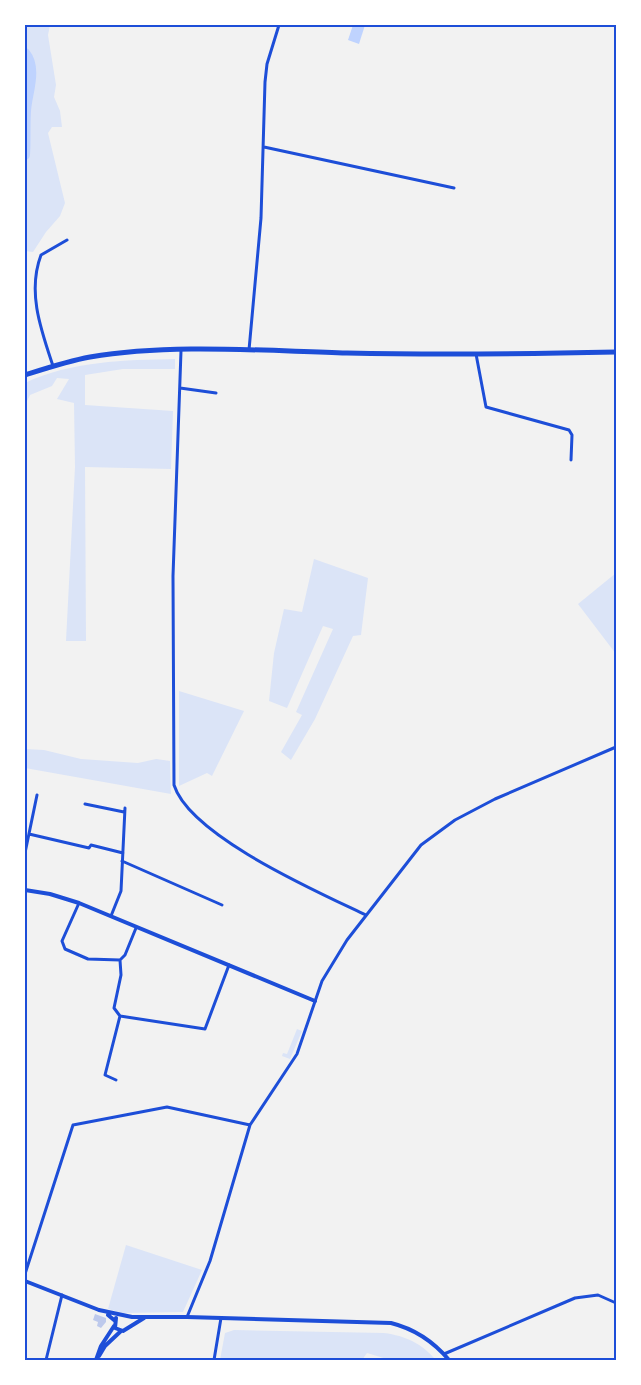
<svg xmlns="http://www.w3.org/2000/svg" width="641" height="1385" font-family="Mulish,sans-serif">
	<style>
		.green { fill: #dbe4f7 }
		.water { fill: #bfd3fe }
		.lines { fill: none; stroke-linecap: round; stroke-linejoin: round }
		.river { stroke: #bfd3fe; stroke-width: 10 }
		.building { fill: #bdc9ec }
		.minor { stroke: #1d4ed8; stroke-width: 3 }
		.tertiary { stroke: #1d4ed8; stroke-width: 4 }
		.primary { stroke: #1d4ed8; stroke-width: 5 }
		.neatline { fill: none; stroke: #1d4ed8; stroke-width: 2 }
	</style>
	<rect width="100%" height="100%" fill="#f2f2f2"/>
	<path class="green" d="M25,25H50L48,35L56,85L54,97L60,111L62,127H52L48,133L65,203L60,216L46,232L33,252L25,251Z
		M175,359V369H123L85,375V405L173,411L171,469L85,467L86,641H66L75,467L74,403L57,399L69,379L57,378L52,386L30,395L25,405V383C71,361 125,360 175,359Z
		M314,559L368,578L361,635L353,636L315,719L291,760L281,752L302,715L296,712L333,629L323,626L287,708L269,701L274,653L284,609L302,612Z
		M616,573V654L578,604Z
		M179,691L244,711L212,776L207,773L179,786Z
		M25,749L44,750L81,759L138,763L156,759L170,761L171,794L25,768Z
		M297,1029L302,1031L290,1059L282,1056L283,1053L287,1054Z
		M126,1245L202,1270L183,1312L123,1313L108,1309Z
		M234,1330L384,1333C406,1336 421,1343 436,1360H390L367,1353L362,1360H220L225,1333Z"/>
	<path class="water" d="M353,25H365L359,44L348,40Z"/>
	<g class="lines">
		<path class="river" d="M25,53C38,69 27,93 26,111C25,126 26,141 25,155"/>
	</g>
	<path class="building" d="M95,1314L106,1318V1322L101,1328L97,1326L98,1322L93,1320Z"/>
	<g class="lines">
		<path class="minor" d="M264,147L454,188
			M249,350L261,218L265,82L267,64L279,25
			M181,351L173,576L174,785C190,836 318,892 366,915
			M476,354L486,407L569,430L572,435L571,460
			M53,366C41,330 27,292 41,255L67,240
			M180,388L216,393
			M85,804L124,812
			M29,834L89,848L91,845L123,853
			M25,853L37,795
			M122,861L222,905
			M79,903L62,941L65,949L88,959L120,960
			M111,916L121,891L125,808
			M136,928L125,955L120,960L121,975L114,1008L120,1016L205,1029L229,965
			M116,1080L105,1075L120,1016
			M25,1274L73,1125L167,1107L250,1125
			M187,1317L210,1261L250,1125L297,1054L322,981L347,940L421,845L455,820L495,799L616,747
			M444,1354L575,1298L598,1295L616,1303
			M46,1360L62,1295
			M214,1360L221,1318"/>
		<path class="tertiary" d="M25,890L50,894L79,903L315,1001
			M25,1281L99,1310
			M99,1310L132,1317H187L391,1323C415,1329 433,1341 449,1360
			M108,1315L114,1320
			M116,1318L115,1328L123,1331L144,1318
			M99,1356L105,1346L121,1331
			M96,1360L101,1346L114,1326"/>
		<path class="primary" d="M25,375C47,368 68,361 90,357C171,343 265,351 347,353C437,355 526,354 616,352"/>
	</g>
	<rect width="641" height="1385" fill="none" stroke="#ffffff" stroke-width="52"/>
	<rect x="26" y="26" width="589" height="1333" class="neatline"/>
</svg>
